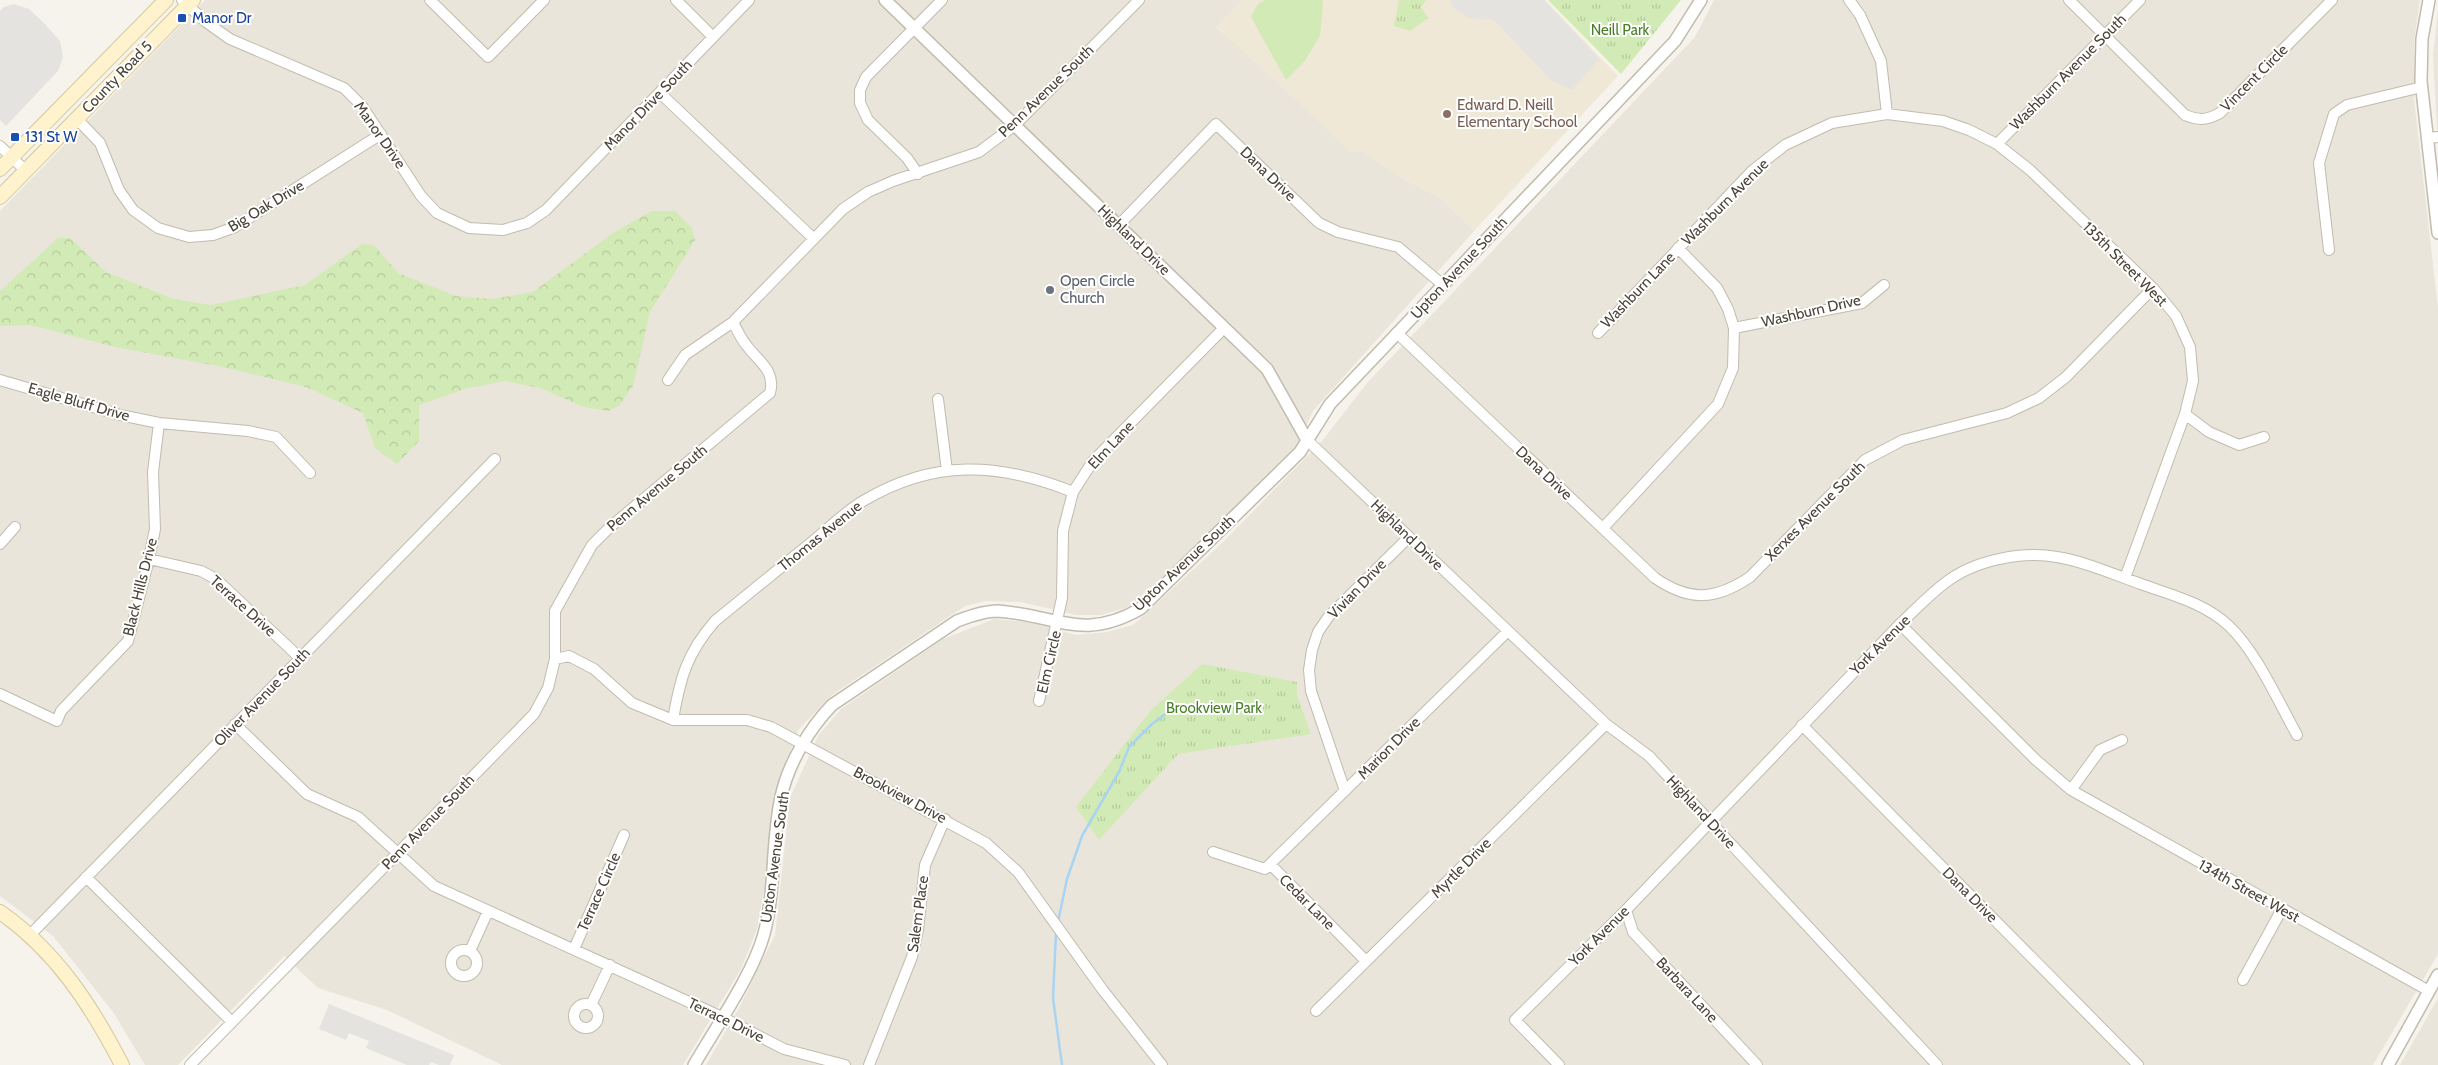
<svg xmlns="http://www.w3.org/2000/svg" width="2438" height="1065" font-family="Cabin,sans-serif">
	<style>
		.residential { fill: #eae5da }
		.education { fill: #efe8d6 }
		.forest { fill: url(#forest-crowns) }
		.park { fill: url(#park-tufts) }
		.pitch { fill: #d2eab5 }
		.parking { fill: #e5e3e0 }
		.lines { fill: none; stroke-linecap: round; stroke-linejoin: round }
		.stream { stroke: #a9d4f2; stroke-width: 2.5 }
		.minor-casing { stroke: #c2bbae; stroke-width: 12 }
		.tertiary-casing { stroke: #c2bbae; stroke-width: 14 }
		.secondary-casing { stroke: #d6c79b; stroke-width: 16 }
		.minor { stroke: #fff; stroke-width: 10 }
		.tertiary { stroke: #fff; stroke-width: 11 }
		.secondary { stroke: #fff3cd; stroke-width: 14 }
		.transit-dot { fill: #1a4fb4; stroke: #fff; stroke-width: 2 }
		.education-dot { fill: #8d6e63; stroke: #fff; stroke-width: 2 }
		.worship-dot { fill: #6b7280; stroke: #fff; stroke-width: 2 }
		.labels { text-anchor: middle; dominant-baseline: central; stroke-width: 4; stroke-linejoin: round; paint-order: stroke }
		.transit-label { font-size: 15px; fill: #164399; stroke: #fff; text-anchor: start }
		.park-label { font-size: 15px; fill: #4a7f2a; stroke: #fff }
		.street-label { font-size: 15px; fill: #4b4439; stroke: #fff }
		.education-label { font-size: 15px; fill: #785e54; stroke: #fff; text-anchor: start }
		.worship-label { font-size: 15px; fill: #5b616d; stroke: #fff; text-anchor: start }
	</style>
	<defs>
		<pattern id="forest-crowns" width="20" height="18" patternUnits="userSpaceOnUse" patternTransform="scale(1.25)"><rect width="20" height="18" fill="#d2eab5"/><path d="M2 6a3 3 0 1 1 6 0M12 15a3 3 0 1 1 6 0" fill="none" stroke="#b6ca9c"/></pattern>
		<pattern id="park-tufts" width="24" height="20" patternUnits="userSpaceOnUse" patternTransform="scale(1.25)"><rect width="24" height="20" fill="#d2eab5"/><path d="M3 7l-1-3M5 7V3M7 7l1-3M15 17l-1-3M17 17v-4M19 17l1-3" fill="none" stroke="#b6ca9c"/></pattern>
	</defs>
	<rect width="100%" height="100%" fill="#f6f3ec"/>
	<path class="residential" d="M205,0H1242L1216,27L1363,152L1406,180L1439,197L1474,231L1313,411L1290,461L1129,607L1101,615H1076L1021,602L986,601L965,606L832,695L799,729L779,779L769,862L757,929L741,969L683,1065H502L387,1010L318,988L284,956L178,1065H145L113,1012L53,936L0,896V211Z
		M1714,0H2420L2414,42V99L2438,308V954L2373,1065H706L739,1008L775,935L790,798L818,736L841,709L943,639L994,619L1027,622L1076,635L1107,632L1133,625L1222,543L1322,441L1367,383L1695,37Z
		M2438,10V147L2433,56Z
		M2438,998V1065H2400L2404,1058Z"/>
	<path class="education" d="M1242,0H1545L1618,76L1474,231L1439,197L1406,180L1363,152H1351L1216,26Z"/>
	<path class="forest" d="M651,211H675L692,228L695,240L650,312L633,386L619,406L608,411L584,407L540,388L505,381L468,388L419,405V441L397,464L375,448L363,413L306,387L218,366L115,347L31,325L0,326V291L58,238H70L106,272L174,299L211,305L305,285L362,244L374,245L398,273L456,296L493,299L533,292L610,235Z"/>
	<path class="park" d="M1399,0H1426L1421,7L1428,18L1410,31L1394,26Z
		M1548,0H1681L1621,74Z
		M1202,664L1297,682V695L1311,734L1178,754L1099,840L1076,807L1151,710Z"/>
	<path class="pitch" d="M1265,0H1322L1323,4L1320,36L1304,62L1286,80L1251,17L1258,4Z"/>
	<path class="parking" d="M1450,0H1544L1599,59L1572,90L1552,81L1494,20L1469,18L1456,10Z
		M14,4L29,9L45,24L60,41L63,57L58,71L6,126L0,120V11L4,7Z
		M329,1004L454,1055L450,1065H439L431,1062L429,1065H407L366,1048L369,1041L349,1033L346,1040L319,1029Z"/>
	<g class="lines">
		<path class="stream" d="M1058,922L1067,879L1082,836L1119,772L1129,747L1152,724L1172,709H1205
			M1056,932L1053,998L1062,1065"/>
		<g class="minor-casing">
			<path id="minor" d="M182,0L206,22L230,39L344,88L362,106L421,196L437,213L469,228L503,230L527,223L546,210L749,0
				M430,0L488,57L544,0
				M676,0L713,37
				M1849,0L1860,15L1881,61L1887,114
				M2069,0L2185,115C2200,121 2207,120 2220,113L2332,0
				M660,93L814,239
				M77,119L100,143L119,190L133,210L158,228L189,237L213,235L235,227L381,134
				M2427,138L2438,137
				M1997,144L2140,0
				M0,146L26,171
				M918,174L907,158L868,120L860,103V90L866,77L942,0
				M1119,225L1216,124L1319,223L1338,232L1398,247L1443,285
				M2329,250L2319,163L2334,114L2347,105L2422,87
				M1734,328L1862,303L1884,285
				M1397,333L1655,578C1690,602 1716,600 1750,577L1865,460L1903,440L2007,413L2039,398L2066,377L2153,288
				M1598,333L1752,171L1785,145L1832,123L1887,114L1943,121L1969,130L1997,144L2030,170L2153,288L2176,316L2190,347L2193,381L2185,414L2125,578
				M0,380L120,415L159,423L248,431L276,437L310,473
				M668,380L685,355L733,322
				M938,399L947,471
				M2185,414L2209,432L2239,445L2264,437
				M1307,440L1606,724L1649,756L1937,1065
				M1603,528L1718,404L1733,368L1734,328L1728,309L1717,288L1678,248
				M0,544L15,527
				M149,559L201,571L216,579L300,658
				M1900,624L2036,760L2071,790L2429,991
				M555,659L569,656L594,669L632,703L673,720H747L771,727L986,843L1018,872L1102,989L1162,1065
				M0,694L57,721L61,711L128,641L149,559L155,529L153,472L159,423
				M1039,701L1062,598L1063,531L1073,492L1093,461L1224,328
				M673,720C680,678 687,653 715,621C746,596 776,571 807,546C825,532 843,513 863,501C934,459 998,462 1073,492
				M235,724L307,794L358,817L434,886L722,1017L784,1049L845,1065
				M1802,725L2138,1065
				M2071,790L2100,750L2122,740
				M1345,791L1311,691L1309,670L1312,650L1318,632L1329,616L1409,537
				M1213,852L1265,869L1508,631
				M1271,865L1366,961
				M86,877L232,1022
				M1626,910L1633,932L1757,1065
				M30,935L495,459
				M574,949L624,835
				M451 963a13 13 0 1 1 26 0a13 13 0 1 1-26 0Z
				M470,951L488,911
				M2243,980L2282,909
				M574 1016a12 12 0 1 1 24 0a12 12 0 1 1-24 0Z
				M591,1005L610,965
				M1316,1011L1606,724
				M190,1065L534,714L548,688L555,659V611L592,545L609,528L770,393C776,371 759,362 747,346C741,339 737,330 733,322L843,209L868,192L893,181L979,152L1015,125L1139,0
				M869,1065L912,957L918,930L925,865L945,819
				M1559,1065L1515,1020L1626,910L1900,624C1915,610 1929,595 1945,583C1974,560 2022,551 2057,557C2084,561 2115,575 2141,584C2171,595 2205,603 2229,626C2256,651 2279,703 2297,735"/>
		</g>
		<g class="tertiary-casing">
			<path id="tertiary" d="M885,0L1267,369L1307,440
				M2429,0L2422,39L2421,81L2438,233
				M694,1065C716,1027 753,974 764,934C776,889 771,842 781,797C788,764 809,729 832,705L957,621C970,616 984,611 998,611C1056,615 1082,642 1140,609L1300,452L1330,404L1675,41L1701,0
				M2388,1065L2438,975"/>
		</g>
		<g class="secondary-casing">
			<path id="secondary" d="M0,169L166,0
				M0,197L193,0
				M0,912C56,951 91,1005 122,1065"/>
		</g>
		<use href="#minor" class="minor"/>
		<use href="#tertiary" class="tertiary"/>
		<use href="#secondary" class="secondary"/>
	</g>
	<g class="transit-dot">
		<rect x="177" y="13" width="10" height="10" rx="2.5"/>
		<rect x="10" y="132" width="10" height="10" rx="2.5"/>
	</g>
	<circle class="education-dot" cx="1447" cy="114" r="5"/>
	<circle class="worship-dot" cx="1050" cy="290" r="5"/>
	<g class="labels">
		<g class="transit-label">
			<text x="192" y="18">Manor Dr</text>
			<text x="25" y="137">131 St W</text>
		</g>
		<g class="park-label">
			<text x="1620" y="30">Neill Park</text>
			<text x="1214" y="708">Brookview Park</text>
		</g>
		<g class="street-label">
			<text transform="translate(2068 72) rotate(-45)">Washburn Avenue South</text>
			<text transform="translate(117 77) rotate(-46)">County Road 5</text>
			<text transform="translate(2254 78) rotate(-45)">Vincent Circle</text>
			<text transform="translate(1046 91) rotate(-44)">Penn Avenue South</text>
			<text transform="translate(648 105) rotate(-46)">Manor Drive South</text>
			<text transform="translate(380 135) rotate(55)">Manor Drive</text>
			<text transform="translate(1268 174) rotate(44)">Dana Drive</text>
			<text transform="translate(1725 202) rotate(-45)">Washburn Avenue</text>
			<text transform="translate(266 206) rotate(-31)">Big Oak Drive</text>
			<text transform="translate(1134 240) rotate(44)">Highland Drive</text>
			<text transform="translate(2125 264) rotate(45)">135th Street West</text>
			<text transform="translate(1459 268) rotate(-47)">Upton Avenue South</text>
			<text transform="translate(1638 290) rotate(-46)">Washburn Lane</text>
			<text transform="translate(1811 311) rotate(-13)">Washburn Drive</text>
			<text transform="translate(79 402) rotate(16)">Eagle Bluff Drive</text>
			<text transform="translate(1111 445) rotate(-47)">Elm Lane</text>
			<text transform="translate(1544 473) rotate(43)">Dana Drive</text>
			<text transform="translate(657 488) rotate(-40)">Penn Avenue South</text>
			<text transform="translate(1815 511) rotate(-45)">Xerxes Avenue South</text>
			<text transform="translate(1407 535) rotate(44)">Highland Drive</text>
			<text transform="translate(820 536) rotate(-39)">Thomas Avenue</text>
			<text transform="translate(1184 563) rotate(-43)">Upton Avenue South</text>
			<text transform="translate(140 587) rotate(-76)">Black Hills Drive</text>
			<text transform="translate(1357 589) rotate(-46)">Vivian Drive</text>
			<text transform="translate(243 606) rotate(42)">Terrace Drive</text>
			<text transform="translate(1880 645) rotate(-45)">York Avenue</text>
			<text transform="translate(1049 662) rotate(-77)">Elm Circle</text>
			<text transform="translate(262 697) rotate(-46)">Oliver Avenue South</text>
			<text transform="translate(1389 748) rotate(-45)">Marion Drive</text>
			<text transform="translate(900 795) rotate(28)">Brookview Drive</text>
			<text transform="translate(1701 812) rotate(47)">Highland Drive</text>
			<text transform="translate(428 822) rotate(-46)">Penn Avenue South</text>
			<text transform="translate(775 857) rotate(-82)">Upton Avenue South</text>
			<text transform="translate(1461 868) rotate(-45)">Myrtle Drive</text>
			<text transform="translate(2249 891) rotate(29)">134th Street West</text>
			<text transform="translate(599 892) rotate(-66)">Terrace Circle</text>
			<text transform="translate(1970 895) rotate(45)">Dana Drive</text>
			<text transform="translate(1307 902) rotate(45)">Cedar Lane</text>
			<text transform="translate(918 914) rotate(-82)">Salem Place</text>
			<text transform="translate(1599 936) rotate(-45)">York Avenue</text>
			<text transform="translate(1687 990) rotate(47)">Barbara Lane</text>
			<text transform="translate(726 1020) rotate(26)">Terrace Drive</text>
		</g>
		<g class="education-label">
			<text x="1457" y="105">Edward D. Neill<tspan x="1457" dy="17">Elementary School</tspan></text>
		</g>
		<g class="worship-label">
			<text x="1060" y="281">Open Circle<tspan x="1060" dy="17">Church</tspan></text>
		</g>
	</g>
</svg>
